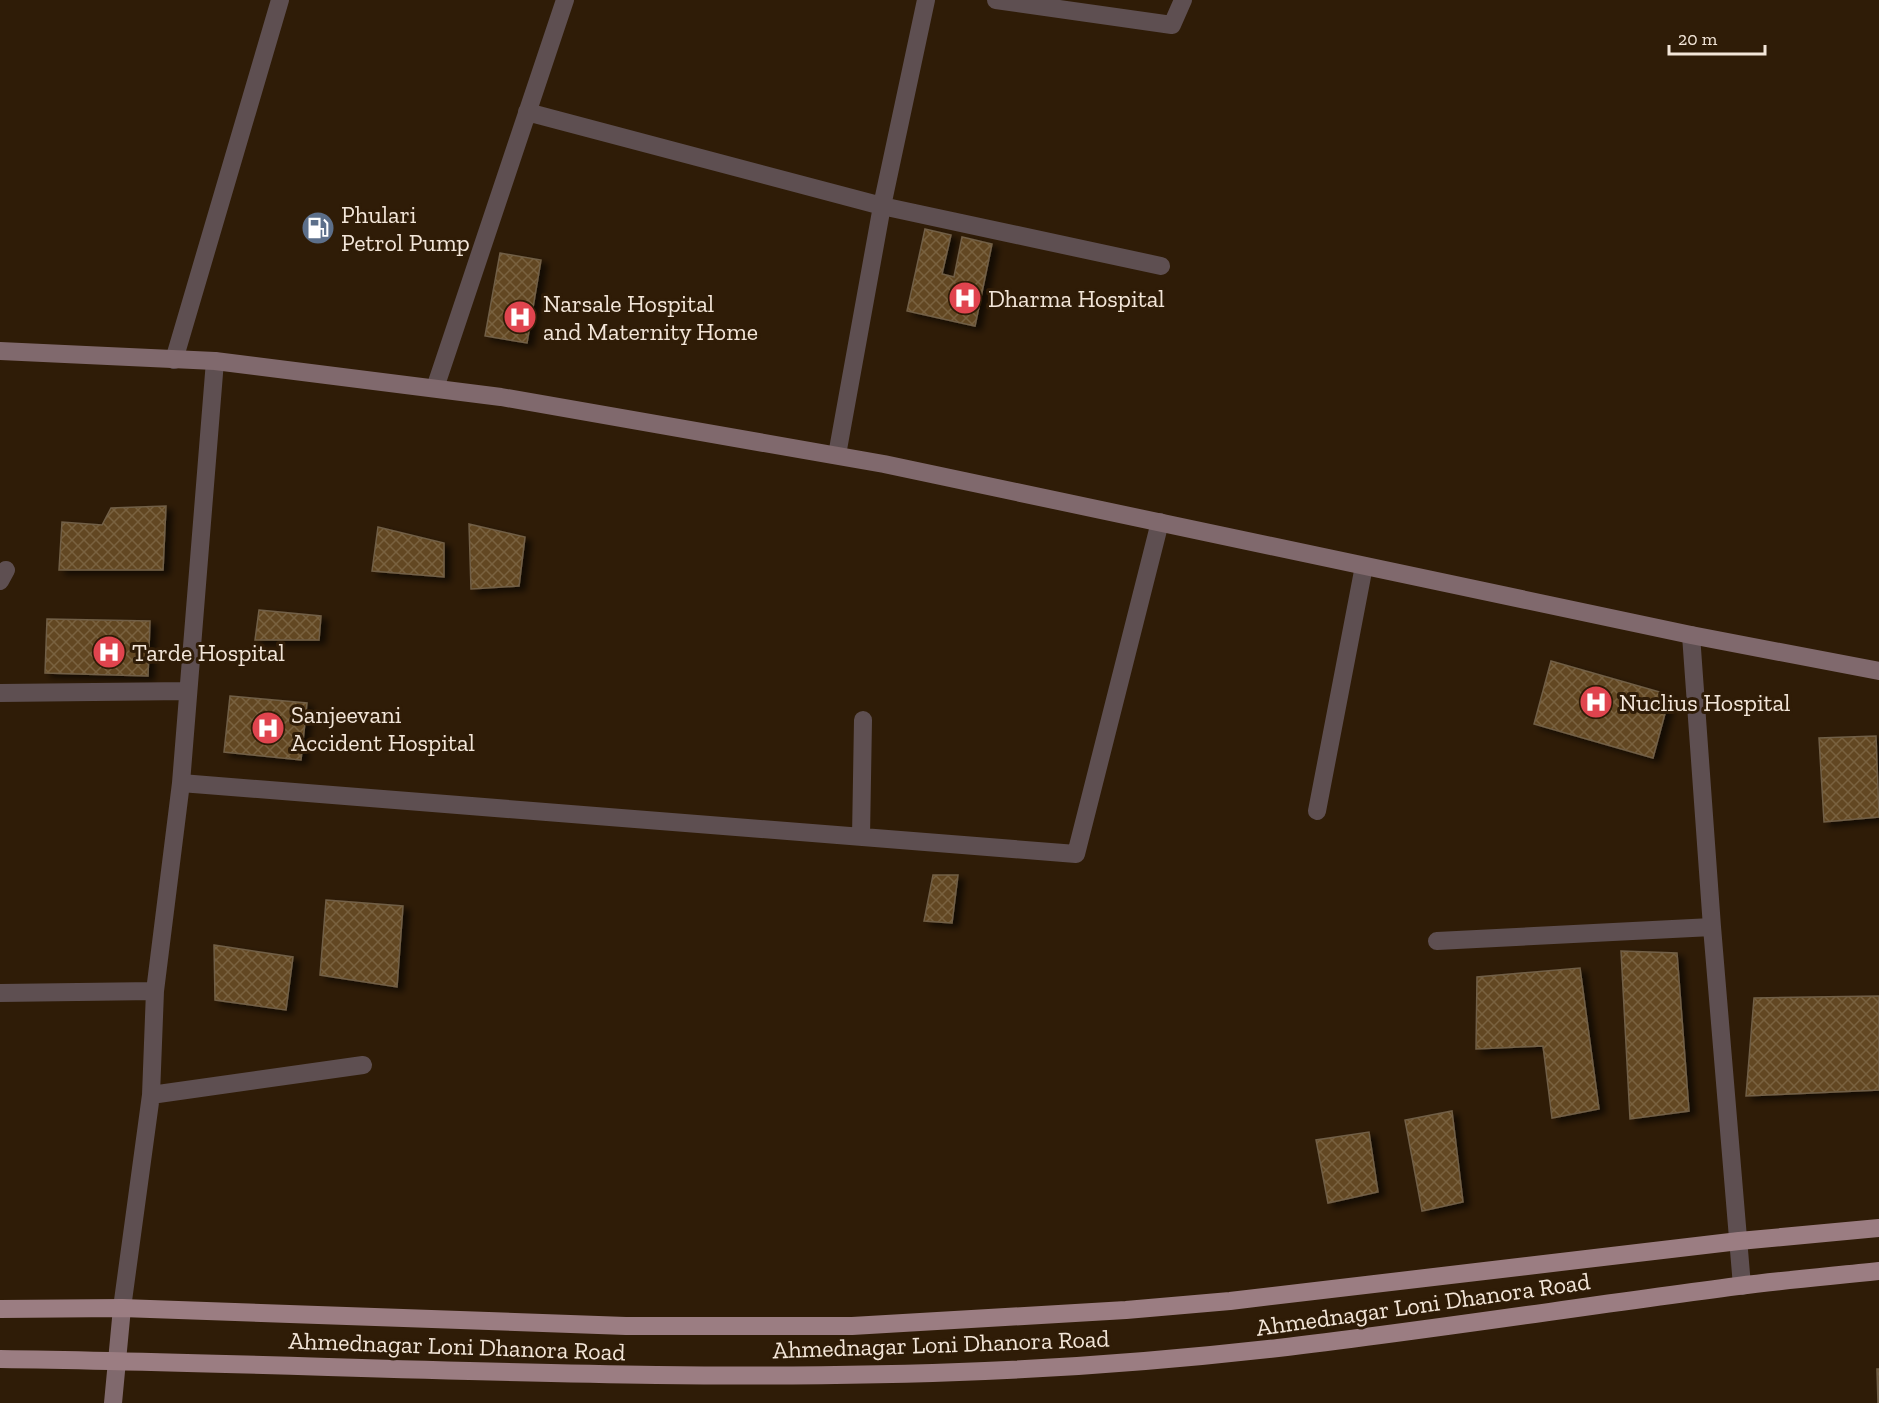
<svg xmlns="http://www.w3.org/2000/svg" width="1879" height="1403" font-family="'Zilla Slab',serif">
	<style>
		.building { fill: url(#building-cross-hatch); stroke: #715f46; stroke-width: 1.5; filter: url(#shadow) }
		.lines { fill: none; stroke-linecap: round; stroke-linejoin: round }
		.street { stroke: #5e4f51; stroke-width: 18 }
		.secondary { stroke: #80696d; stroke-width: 18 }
		.primary { stroke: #9b7d82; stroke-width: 18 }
		.labels { text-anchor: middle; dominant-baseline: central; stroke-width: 6; stroke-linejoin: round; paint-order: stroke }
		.poi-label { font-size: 24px; fill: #f3e6d9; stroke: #2f1c07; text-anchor: start }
		.street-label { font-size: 24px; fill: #f3e6d9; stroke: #2f1c07 }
	</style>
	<defs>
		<pattern id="building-cross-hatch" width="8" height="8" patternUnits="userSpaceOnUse" patternTransform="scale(1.5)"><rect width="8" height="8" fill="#624721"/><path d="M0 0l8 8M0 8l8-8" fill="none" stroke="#796241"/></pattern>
		<filter id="shadow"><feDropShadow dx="6" dy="4" stdDeviation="3" flood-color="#0009"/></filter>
	</defs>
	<rect width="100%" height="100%" fill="#2f1c07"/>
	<path class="building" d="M925,229L951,235L942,274L954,277L962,237L992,244L975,326L907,311Z
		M500,253L541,260L527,343L485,336Z
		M166,506L163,570H59L62,522L102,525L111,508Z
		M469,524L525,537L519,586L471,589Z
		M378,527L444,543V577L372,571Z
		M259,610L321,616L319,640H255Z
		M47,619L150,621L148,676L45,673Z
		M1551,661L1670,695L1653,758L1534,724Z
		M230,696L307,703L301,760L224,752Z
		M1876,736L1879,817L1824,822L1819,738Z
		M933,875H958L952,923L924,921Z
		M326,900L403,906L397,987L320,975Z
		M214,945L293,957L286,1010L215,1000Z
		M1621,951L1677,953L1689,1111L1630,1119Z
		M1580,968L1599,1109L1552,1118L1543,1046L1476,1049L1477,977Z
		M1879,996V1090L1746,1096L1754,998Z
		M1452,1111L1463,1202L1422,1211L1405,1120Z
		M1369,1132L1378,1192L1328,1203L1316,1140Z
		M1877,1369H1879V1403H1878Z"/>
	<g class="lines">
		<path class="street" d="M996,0L1172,25L1183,0
			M527,112L882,206L1161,266
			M174,360L280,0
			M435,388L565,0
			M837,455L882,206L926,0
			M0,581L6,570
			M1691,635L1712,927L1742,1286
			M0,693L188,691
			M181,783L1076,854L1160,522
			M1317,811L1364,566
			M861,837L863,720
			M1437,941L1712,927
			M0,993L155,991
			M151,1095L363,1065
			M122,1308L151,1095L155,991L181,783L215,361"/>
		<path class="secondary" d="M0,351L215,361L501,397L884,464L1691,635L1879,671
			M113,1403L122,1308"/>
		<path class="primary" d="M0,1309L122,1308L626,1326H852L1126,1310L1230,1301L1739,1241L1879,1228
			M0,1359C328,1363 657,1385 985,1371C1083,1367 1181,1359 1278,1348C1431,1330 1584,1306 1738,1286C1785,1280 1832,1276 1879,1271"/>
	</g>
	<defs>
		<g id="fuel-disc" transform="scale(1.725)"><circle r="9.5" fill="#5c6f8a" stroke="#2f1c07"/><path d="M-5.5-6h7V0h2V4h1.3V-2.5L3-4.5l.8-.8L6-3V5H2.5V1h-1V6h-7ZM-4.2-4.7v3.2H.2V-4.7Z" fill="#fff"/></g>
		<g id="hospital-disc" transform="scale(1.725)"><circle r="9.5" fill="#e0444e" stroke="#2f1c07"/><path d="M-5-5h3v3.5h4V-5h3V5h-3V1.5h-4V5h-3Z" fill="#fff"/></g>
	</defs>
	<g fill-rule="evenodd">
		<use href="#fuel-disc" x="318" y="228"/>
		<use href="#hospital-disc" x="965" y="298"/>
		<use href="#hospital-disc" x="520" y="317"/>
		<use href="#hospital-disc" x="109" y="652"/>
		<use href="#hospital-disc" x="1596" y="702"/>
		<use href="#hospital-disc" x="268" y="728"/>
	</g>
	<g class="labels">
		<g class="poi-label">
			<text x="341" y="214">Phulari<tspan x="341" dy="28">Petrol Pump</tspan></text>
			<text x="988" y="298">Dharma Hospital</text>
			<text x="543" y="303">Narsale Hospital<tspan x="543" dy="28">and Maternity Home</tspan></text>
			<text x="132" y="652">Tarde Hospital</text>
			<text x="1619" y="702">Nuclius Hospital</text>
			<text x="291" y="714">Sanjeevani<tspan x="291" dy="28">Accident Hospital</tspan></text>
		</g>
		<g class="street-label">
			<text transform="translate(1423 1304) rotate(-8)">Ahmednagar Loni Dhanora Road</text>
			<text transform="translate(941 1344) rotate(-2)">Ahmednagar Loni Dhanora Road</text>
			<text transform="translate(457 1346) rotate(2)">Ahmednagar Loni Dhanora Road</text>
		</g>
	</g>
	<path d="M1669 45v9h96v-9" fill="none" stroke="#f3e6d9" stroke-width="3"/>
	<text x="1678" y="45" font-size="18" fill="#f3e6d9" stroke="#2f1c07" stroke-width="4.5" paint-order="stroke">20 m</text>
</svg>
